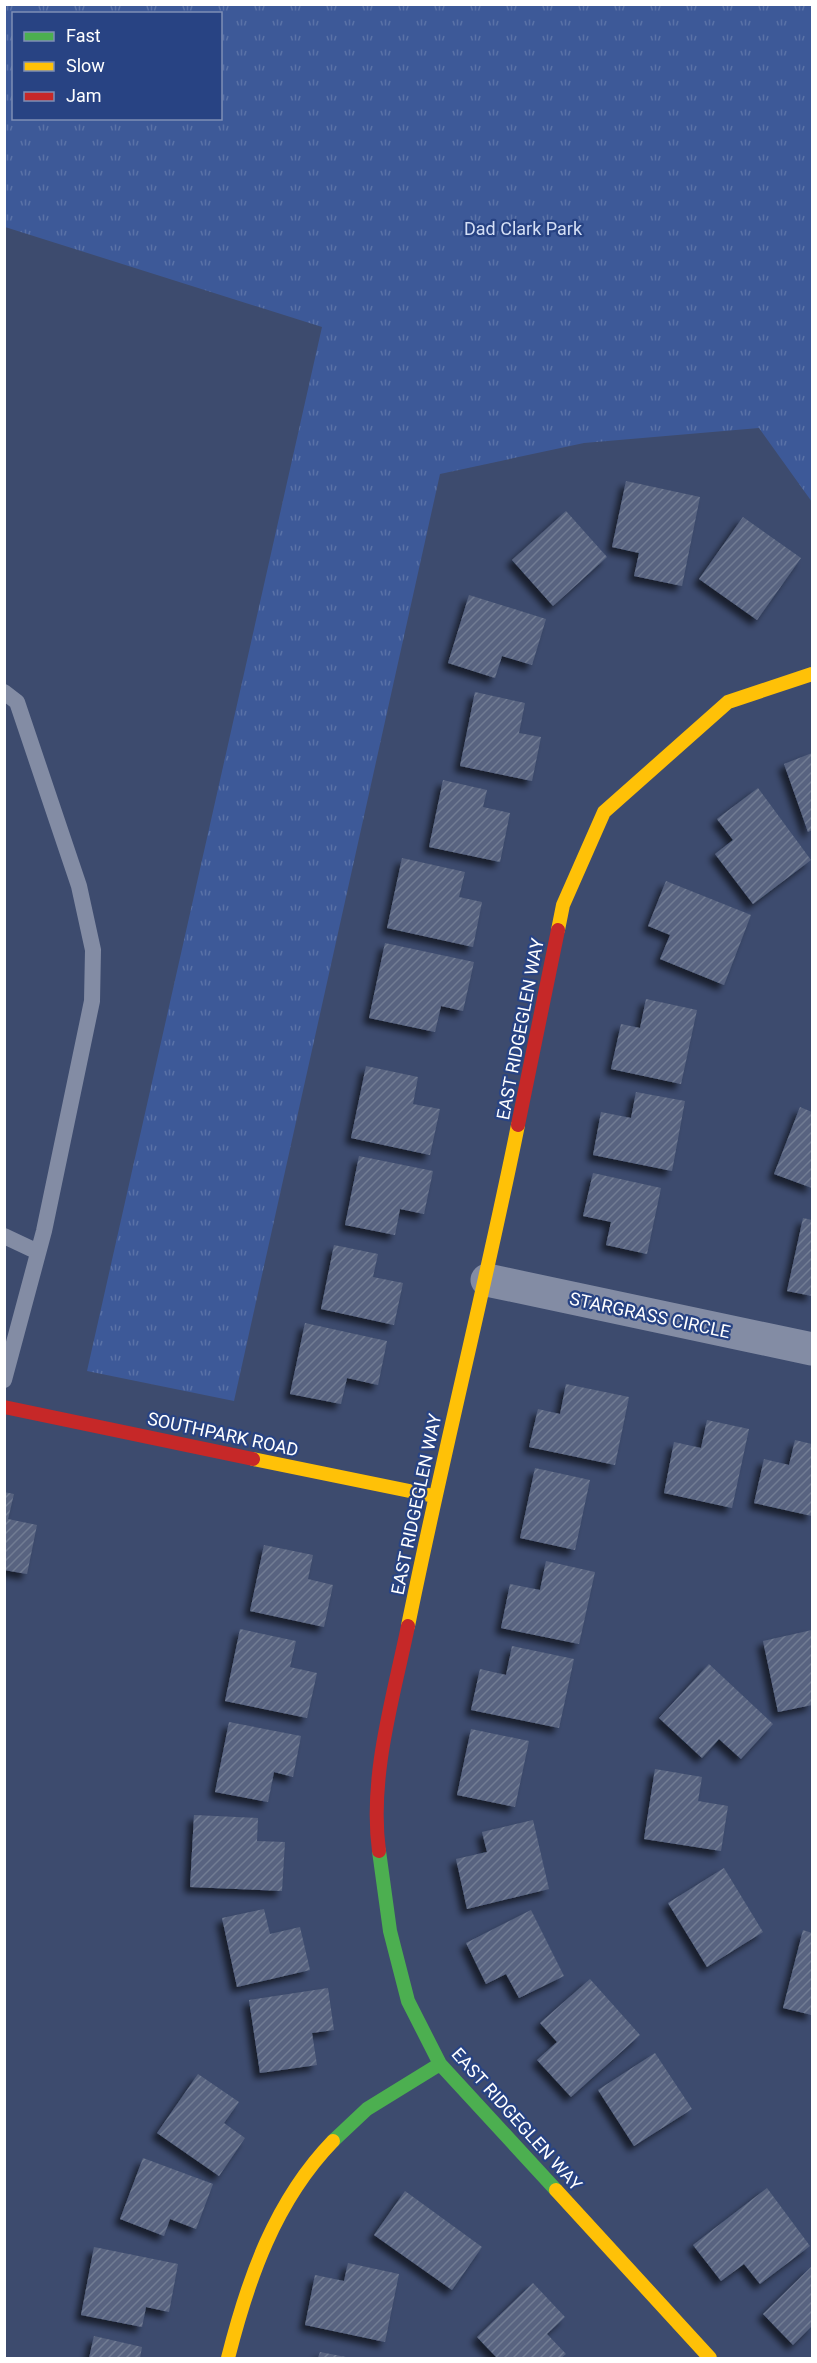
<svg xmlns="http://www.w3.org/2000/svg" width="817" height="2363" font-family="Roboto,sans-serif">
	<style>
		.park { fill: url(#park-tufts); fill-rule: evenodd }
		.building { fill: url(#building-hatch); filter: url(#shadow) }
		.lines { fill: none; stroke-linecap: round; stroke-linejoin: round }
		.lane { stroke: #838ca4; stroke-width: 16 }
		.street { stroke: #838ca4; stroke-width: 33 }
		.fast { stroke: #4caf50; stroke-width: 14 }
		.slow { stroke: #ffc107; stroke-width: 14 }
		.jam { stroke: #c62828; stroke-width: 14 }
		.labels { text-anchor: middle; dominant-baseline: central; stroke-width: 4.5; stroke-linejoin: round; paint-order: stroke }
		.park-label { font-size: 18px; fill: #d4dff5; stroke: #284383 }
		.street-label { font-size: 18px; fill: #fff; stroke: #284383 }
	</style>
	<defs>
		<pattern id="park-tufts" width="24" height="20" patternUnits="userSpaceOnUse" patternTransform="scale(1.5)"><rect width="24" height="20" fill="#3d5998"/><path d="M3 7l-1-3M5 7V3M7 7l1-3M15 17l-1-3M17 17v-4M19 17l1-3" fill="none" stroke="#5a72a7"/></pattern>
		<pattern id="building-hatch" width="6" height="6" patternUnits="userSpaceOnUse" patternTransform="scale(1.5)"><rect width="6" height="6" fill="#586480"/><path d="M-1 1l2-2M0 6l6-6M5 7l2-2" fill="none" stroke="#717b93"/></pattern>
		<filter id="shadow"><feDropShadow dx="-5.5" dy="5.5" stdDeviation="3" flood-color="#0009"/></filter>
	</defs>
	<rect width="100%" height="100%" fill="#3d4b6e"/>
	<path class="park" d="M5,4L812,5V502L759,428L584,443L440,474L234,1401L87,1371L322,327L5,227ZM14,14H220V118H14Z"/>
	<path class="building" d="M626,481L700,497L682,586L634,576L639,553L612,547Z
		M566,511L607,557L553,606L512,560Z
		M743,517L801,558L757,620L699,579Z
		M469,595L546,619L532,665L502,656L495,678L448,663Z
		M475,692L525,703L519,733L541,737L532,781L460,766Z
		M812,753V830L808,832L784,764Z
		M443,780L487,790L483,807L510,813L500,862L429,847Z
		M758,788L811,860L753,904L715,854L733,840L717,819Z
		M402,858L465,872L459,897L482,902L473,947L387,928Z
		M666,881L751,915L724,985L660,959L670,935L648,926Z
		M385,943L474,962L463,1011L441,1006L435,1032L369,1018Z
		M646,999L697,1010L681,1084L611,1069L621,1024L640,1028Z
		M366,1066L418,1077L413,1104L440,1109L430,1155L351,1138Z
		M636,1092L685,1101L672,1171L593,1155L601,1112L631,1118Z
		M800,1107L812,1112V1188L774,1174Z
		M359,1156L433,1171L424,1214L400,1209L395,1235L345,1225Z
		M593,1173L661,1188L647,1254L606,1245L611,1222L583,1216Z
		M803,1218L812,1220V1296L787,1291Z
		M334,1245L378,1254L373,1277L403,1283L394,1325L321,1309Z
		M305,1323L387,1341L378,1385L347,1378L341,1404L290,1394Z
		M566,1384L629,1397L615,1465L529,1447L538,1409L560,1414Z
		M707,1420L749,1429L732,1508L664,1493L674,1442L701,1448Z
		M795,1440L812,1444V1516L754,1503L764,1459L789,1465Z
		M535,1468L590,1480L575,1550L520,1538Z
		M4,1492L14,1494L8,1519L37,1525L27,1574L4,1570Z
		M264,1545L313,1555L308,1579L333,1585L324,1627L250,1611Z
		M546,1561L595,1572L579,1644L501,1628L510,1584L540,1590Z
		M240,1629L296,1641L290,1667L317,1673L307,1718L225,1701Z
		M812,1630V1705L778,1712L763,1641Z
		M512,1646L574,1659L559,1728L471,1710L480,1669L506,1675Z
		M709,1664L773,1724L741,1759L719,1739L702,1758L659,1718Z
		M229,1722L301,1736L293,1777L274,1772L268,1802L215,1792Z
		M471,1729L529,1741L515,1807L457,1795Z
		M655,1769L702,1777L698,1801L728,1806L721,1851L644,1839Z
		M194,1815L258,1818L257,1841L285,1842L282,1891L190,1887Z
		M533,1820L549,1889L467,1909L456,1859L487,1852L482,1832Z
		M724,1868L763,1932L707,1967L668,1903Z
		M264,1909L270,1934L300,1927L310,1970L237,1987L222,1918Z
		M531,1910L564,1976L519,1998L506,1974L486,1984L466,1943Z
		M803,1930L812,1933V2015L783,2008Z
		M590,1979L640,2035L571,2097L537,2060L557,2042L540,2023Z
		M328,1988L334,2030L312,2033L317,2065L260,2073L249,2000Z
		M655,2053L692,2109L634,2146L598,2090Z
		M198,2074L239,2102L224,2123L245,2138L219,2176L157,2133Z
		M143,2158L213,2184L196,2229L170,2219L164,2236L120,2219Z
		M767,2188L810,2246L760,2284L744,2264L721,2281L693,2245Z
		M405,2191L482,2247L452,2290L374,2235Z
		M94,2247L178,2264L169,2312L146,2307L142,2327L81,2315Z
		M348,2263L399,2274L385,2342L305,2325L315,2275L344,2281Z
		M812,2266V2326L793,2345L763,2314Z
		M533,2283L565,2317L547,2334L566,2354L561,2358H497L477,2337Z
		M94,2336L142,2347L140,2358H89Z
		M320,2352L346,2357L345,2358H318Z"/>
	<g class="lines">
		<path class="lane" d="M4,692L17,702L79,886L93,950L92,1001L44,1231L4,1380
			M4,1236L38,1252"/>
		<path class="street" d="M487,1280L812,1349"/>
		<path class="fast" d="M379,1851L390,1931L408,2001L440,2064L556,2190
			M333,2141L367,2109L440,2064"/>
		<path class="slow" d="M558,930L563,905L604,812L728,702L812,674
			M253,1459L434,1496
			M408,1626C442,1458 484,1293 518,1125
			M556,2190L710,2358
			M228,2358C248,2279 275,2201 333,2141"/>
		<path class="jam" d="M518,1125L558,930
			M4,1407L253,1459
			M379,1851C369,1777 393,1699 408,1626"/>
	</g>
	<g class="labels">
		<g class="park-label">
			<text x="523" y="228">Dad Clark Park</text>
		</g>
		<g class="street-label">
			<text transform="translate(520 1029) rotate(-79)">EAST RIDGEGLEN WAY</text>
			<text transform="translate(650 1315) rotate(12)">STARGRASS CIRCLE</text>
			<text transform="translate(223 1434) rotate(12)">SOUTHPARK ROAD</text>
			<text transform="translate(416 1504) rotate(-78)">EAST RIDGEGLEN WAY</text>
			<text transform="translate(517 2119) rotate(48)">EAST RIDGEGLEN WAY</text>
		</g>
	</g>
	<rect width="817" height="2363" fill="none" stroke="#ffffff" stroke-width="12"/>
	<rect x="12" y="12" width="210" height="108" fill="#284383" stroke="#7e8eb5" stroke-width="1.5"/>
	<rect x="24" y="32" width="30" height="9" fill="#4caf50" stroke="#7e8eb5" stroke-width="1.5"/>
	<text x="66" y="42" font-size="18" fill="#ffffff">Fast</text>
	<rect x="24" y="62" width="30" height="9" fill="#ffc107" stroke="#7e8eb5" stroke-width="1.5"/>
	<text x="66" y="72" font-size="18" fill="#ffffff">Slow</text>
	<rect x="24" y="92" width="30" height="9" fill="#c62828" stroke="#7e8eb5" stroke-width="1.5"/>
	<text x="66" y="102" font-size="18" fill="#ffffff">Jam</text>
</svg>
